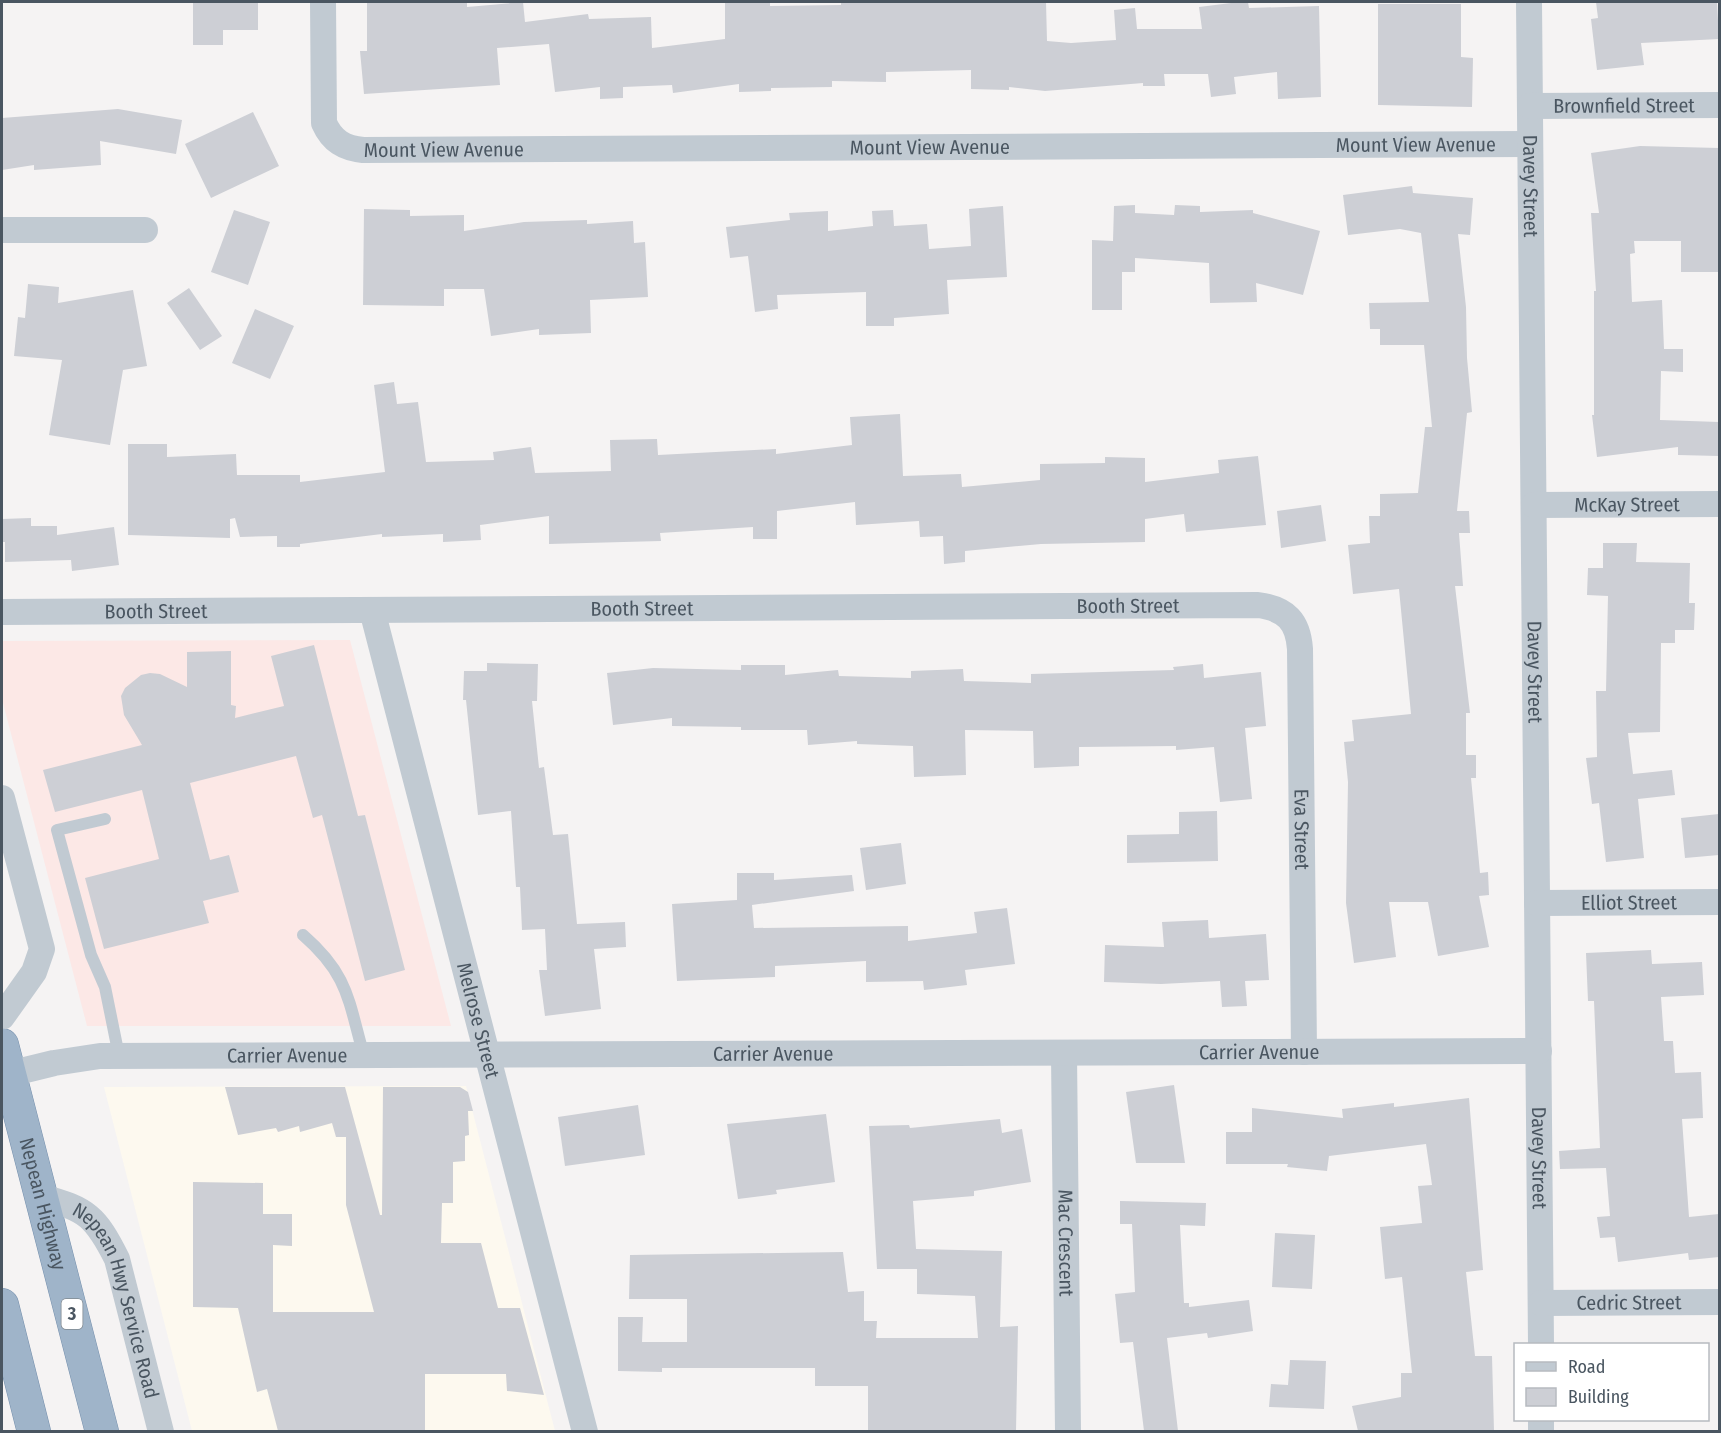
<svg xmlns="http://www.w3.org/2000/svg" width="1721" height="1433" font-family="'Fira Sans Condensed',sans-serif">
	<style>
		.commercial { fill: #fdf9ef }
		.medical { fill: #fce8e6 }
		.building { fill: #cdcfd5 }
		.lines { fill: none; stroke-linecap: round; stroke-linejoin: round }
		.trunk-casing { stroke: #7690ad; stroke-width: 34 }
		.service { stroke: #c1cad2; stroke-width: 12 }
		.minor { stroke: #c1cad2; stroke-width: 26 }
		.trunk { stroke: #9fb4c9; stroke-width: 33 }
		.labels { text-anchor: middle; dominant-baseline: central; stroke-width: 4.5; stroke-linejoin: round; paint-order: stroke }
		.shield { fill: #fff; stroke: #808990; stroke-width: 1.5 }
		.shield-label { font-size: 18px; font-weight: bold; fill: #4a5661 }
		.street-label { font-size: 20px; fill: #4a5661; stroke: #fff }
	</style>
	<rect width="100%" height="100%" fill="#f5f3f3"/>
	<path class="commercial" d="M466,1086L555,1431H192L104,1087Z"/>
	<path class="medical" d="M350,640L451,1026H87L2,699V641Z"/>
	<path class="building" d="M193,2H258V30H223V45H193Z
		M367,2H467V7L523,2L525,22L588,14L589,19L651,17L652,48L725,39V2H770V6L841,5V2H1046L1047,41L1071,43L1116,40L1114,10L1135,8L1137,29H1202L1199,7L1239,2H1248L1249,8L1319,6L1321,97L1278,99L1277,72L1234,77L1236,94L1211,97L1208,74H1164L1165,86H1143V83L1045,91L1009,87V90L971,89V70L886,72V82L832,81V87L771,88V91L739,92V84L673,93L672,85L623,87V98L600,99V87L555,92L549,44L497,48L500,85L364,94L360,51H367Z
		M1596,2H1717L1719,39L1641,43L1644,65L1597,70L1591,19L1598,18Z
		M1378,4H1461V57L1473,58L1472,107L1378,105Z
		M118,109L182,120L176,154L100,141L101,165L34,170V165L2,170V118Z
		M253,112L279,166L211,198L185,144Z
		M1640,146L1719,148L1718,272H1681V241H1634L1635,253L1630,254L1632,302L1662,300L1664,349H1683V372L1661,371L1660,420L1719,422V456L1678,455V447L1597,457L1592,415H1594V291H1596L1591,213H1599L1591,153Z
		M1412,186L1413,193L1473,198L1470,235L1458,234L1466,307L1467,358L1472,412L1467,413L1457,511H1469L1470,533H1459L1463,586H1455L1470,713H1466V755H1476V778H1471L1480,873L1488,872L1489,895L1479,896L1489,947L1438,956L1428,902H1389L1396,957L1354,963L1346,903L1348,782L1344,742L1354,741L1352,720L1411,714L1399,589L1353,594L1348,545L1370,543L1369,516H1380V494L1418,493L1425,427H1432L1424,345H1380V329H1370L1369,303L1429,302L1421,233L1400,229L1348,235L1343,195Z
		M1135,205V213L1174,215L1175,205L1200,206V212L1253,210V213L1320,231L1303,295L1256,283L1257,302L1210,303L1209,263L1135,258V272H1122V310H1092V240L1113,241L1114,206Z
		M1003,206L1007,277L947,280L949,314L894,318V326H866V292L777,295L778,309L755,312L748,256L730,258L726,227L790,220L789,213L828,211V231L873,226L872,211L893,210L894,226L927,224L929,249L971,246L969,209Z
		M364,209L410,210V216L464,215V231L524,222L587,220V224L633,221L634,243L645,242L648,297L590,300L591,333L539,335V329L491,336L484,289H444V306L363,305Z
		M234,210L270,222L248,285L211,272Z
		M28,284L59,287L58,303L133,290L147,366L123,370L110,445L49,435L62,360L14,356L18,317L25,318Z
		M189,288L222,336L200,350L167,303Z
		M255,309L294,326L270,379L232,363Z
		M394,382L397,404L418,402L426,462L494,460L493,452L531,447L535,473L611,471L610,440L657,439L658,455L776,449V454L852,445L850,417L900,414L903,476L961,474L962,487L1040,480V464L1105,463V457L1145,458V482L1219,473L1218,460L1258,456L1266,525L1186,532L1184,514L1145,519V542L1041,544L965,551V562L944,564L943,536L920,537L919,521L856,525L855,502L777,511V539H753V527L660,533L661,541L549,544V516L480,525L481,540L443,542V534L382,537V534L300,544V547H277V536L240,537L235,518L230,519V538L128,535V444H167V457L236,454L237,475H300V482L385,472L374,385Z
		M1321,505L1326,541L1281,548L1277,511Z
		M31,518V526H57V535L114,527L119,565L72,571L71,560L5,562V542H2V519Z
		M1603,543H1637L1636,562L1690,563L1689,603H1695L1694,630H1675V643H1661L1660,732L1628,733L1633,774L1672,770L1675,795L1638,799L1644,858L1606,862L1599,803L1592,804L1586,758L1597,757L1596,691H1606L1608,596L1587,595L1588,568H1603Z
		M314,645L358,816L365,815L405,970L365,981L322,815L313,818L296,756L190,783L210,860L229,855L239,892L203,901L209,923L104,949L85,878L159,859L142,790L55,812L43,770L142,745L124,715L121,696L125,688L141,675L150,673L160,674L187,687V652L231,651V705L236,706L235,718L284,706L271,656Z
		M487,663L538,664L537,701H532L539,768L544,767L553,835L568,834L577,924L625,922L626,947L594,949L601,1009L545,1016L539,970H547L545,929L522,930L520,887H516L511,811L478,815L466,700H463L464,671H487Z
		M1203,664L1204,678L1261,672L1266,726L1245,728L1252,799L1220,802L1214,747L1176,750V746L1079,747V766L1034,768L1033,731L965,730L966,775L914,777L913,746L857,744V741L808,745L807,730H741V727L672,726V718L613,725L607,673L653,668L741,670V665H785V675L838,670L839,676L911,678V671L963,669L964,681L1031,683V674L1174,670L1173,667Z
		M1217,811L1218,861L1127,863V835L1179,834V812Z
		M1719,814V855L1685,858L1681,818Z
		M901,843L906,884L866,890L860,848Z
		M737,873H774V880L852,875L854,891L752,905L754,928L908,926V941L977,933L974,912L1007,908L1015,964L965,970L967,985L924,990L923,981L866,982V961L775,966V977L677,981L672,904L737,900Z
		M1208,920L1209,938L1266,934L1269,980L1245,981L1247,1006L1222,1007L1220,981L1161,984L1104,982L1105,945L1164,947L1162,922Z
		M1651,950L1652,964L1702,962L1704,995L1661,997L1664,1041H1673L1675,1073L1701,1072L1703,1118L1682,1119L1689,1217L1719,1214V1257L1689,1260L1688,1253L1618,1262L1615,1237L1600,1238L1597,1217L1610,1216L1606,1168L1560,1169L1559,1151L1600,1148L1594,1001H1588L1586,953Z
		M1174,1085L1185,1163H1136L1126,1092Z
		M225,1087H345L380,1215H382L383,1087H460L468,1092L473,1111H468L469,1135L465,1136V1161L453,1162V1203H442L441,1243H481L498,1308H520L544,1395L507,1391L506,1374H425V1431H278L267,1389L257,1392L238,1308L193,1307V1182L263,1183V1214H292V1246L273,1245V1312H374L346,1205V1137H336L332,1123L300,1132L299,1126L278,1132L276,1128L238,1135Z
		M1469,1098L1483,1270L1466,1272L1475,1356H1492L1494,1431H1358L1352,1406L1401,1397V1373H1412L1402,1277L1385,1279L1380,1227L1422,1223L1418,1186L1432,1185L1426,1144L1329,1156L1327,1171L1287,1167L1288,1164H1226V1132H1252V1108L1343,1118L1342,1109L1394,1103V1107Z
		M638,1105L645,1155L565,1166L558,1117Z
		M826,1114L835,1182L776,1190L777,1194L738,1199L727,1124Z
		M1000,1119L1002,1133L1022,1129L1031,1182L974,1191V1196L913,1201L916,1249L1002,1251L1000,1327L1018,1326L1016,1431H868V1386H815V1368H662V1372L618,1371V1317H643L642,1342H687V1299H629L630,1255L843,1252L848,1292L864,1291V1321H877L876,1338H978L975,1296L917,1294V1269H877L869,1126L909,1125L910,1128Z
		M1120,1201L1206,1203L1205,1226L1180,1225L1184,1303H1189V1307L1249,1300L1253,1331L1208,1338L1207,1333L1167,1338L1178,1431H1144L1133,1342L1120,1343L1115,1294L1135,1292L1132,1224H1120Z
		M1275,1233L1315,1235L1312,1289L1272,1287Z
		M1290,1360L1326,1361L1324,1409L1269,1407L1271,1384L1288,1385Z"/>
	<g class="lines">
		<g class="trunk-casing">
			<g id="trunk">
				<path id="s12" d="M2,1045L102,1432"/>
				<path d="M2,1305L34,1432"/>
			</g>
		</g>
		<path class="service" d="M105,819L57,830L91,955L105,987L119,1056
			M303,935C349,975 348,1000 364,1056"/>
		<g class="minor">
			<path id="s1" d="M323,2L324,123C332,141 344,148 363,150L1530,144"/>
			<path id="s2" d="M1529,2L1541,1344"/>
			<path id="s3" d="M1530,106L1720,105"/>
			<path d="M2,230H145"/>
			<path id="s4" d="M1534,505L1720,504"/>
			<path id="s5" d="M372,610L585,1432"/>
			<path id="s6" d="M2,612L1258,605C1286,609 1298,621 1300,649L1304,1052"/>
			<path d="M2,798L42,949L34,972L2,1017"/>
			<path id="s7" d="M1537,903L1720,902"/>
			<path id="s8" d="M1064,1054L1068,1432"/>
			<path id="s9" d="M9,1074L54,1063L100,1056L1539,1051"/>
			<path id="s10" d="M42,1197C87,1209 96,1217 117,1259L161,1432"/>
			<path id="s11" d="M1541,1303L1720,1302"/>
			<path d="M1541,1420V1432"/>
		</g>
		<use href="#trunk" class="trunk"/>
	</g>
	<g class="labels">
		<rect class="shield" x="61.5" y="1299" width="21" height="30" rx="4.5"/>
		<g class="shield-label">
			<text x="72" y="1314">3</text>
		</g>
		<g class="street-label">
			<text stroke="none"><textPath href="#s3" startOffset="94">Brownfield Street</textPath></text>
			<text stroke="none"><textPath href="#s1" startOffset="1224">Mount View Avenue</textPath></text>
			<text stroke="none"><textPath href="#s1" startOffset="738">Mount View Avenue</textPath></text>
			<text stroke="none"><textPath href="#s1" startOffset="252">Mount View Avenue</textPath></text>
			<text stroke="none"><textPath href="#s2" startOffset="184">Davey Street</textPath></text>
			<text stroke="none"><textPath href="#s4" startOffset="93">McKay Street</textPath></text>
			<text stroke="none"><textPath href="#s6" startOffset="1126">Booth Street</textPath></text>
			<text stroke="none"><textPath href="#s6" startOffset="640">Booth Street</textPath></text>
			<text stroke="none"><textPath href="#s6" startOffset="154">Booth Street</textPath></text>
			<text stroke="none"><textPath href="#s2" startOffset="670">Davey Street</textPath></text>
			<text stroke="none"><textPath href="#s6" startOffset="1504">Eva Street</textPath></text>
			<text stroke="none"><textPath href="#s7" startOffset="92">Elliot Street</textPath></text>
			<text stroke="none"><textPath href="#s5" startOffset="424">Melrose Street</textPath></text>
			<text stroke="none"><textPath href="#s9" startOffset="1252">Carrier Avenue</textPath></text>
			<text stroke="none"><textPath href="#s9" startOffset="766">Carrier Avenue</textPath></text>
			<text stroke="none"><textPath href="#s9" startOffset="280">Carrier Avenue</textPath></text>
			<text stroke="none"><textPath href="#s2" startOffset="1156">Davey Street</textPath></text>
			<text stroke="none"><textPath href="#s12" startOffset="164">Nepean Highway</textPath></text>
			<text stroke="none"><textPath href="#s8" startOffset="189">Mac Crescent</textPath></text>
			<text stroke="none"><textPath href="#s11" startOffset="88">Cedric Street</textPath></text>
			<text stroke="none"><textPath href="#s10" startOffset="140">Nepean Hwy Service Road</textPath></text>
		</g>
	</g>
	<rect width="1721" height="1433" fill="none" stroke="#4a5661" stroke-width="6"/>
	<rect x="1514" y="1343" width="195" height="78" fill="#ffffff" stroke="#b7bbc0" stroke-width="1.5"/>
	<rect x="1526" y="1362" width="30" height="9" fill="#c1cad2" stroke="#b7bbc0" stroke-width="1.5"/>
	<text x="1568" y="1373" font-size="18" fill="#4a5661">Road</text>
	<rect x="1526" y="1388" width="30" height="18" fill="#cdcfd5" stroke="#b7bbc0" stroke-width="1.5"/>
	<text x="1568" y="1403" font-size="18" fill="#4a5661">Building</text>
</svg>
